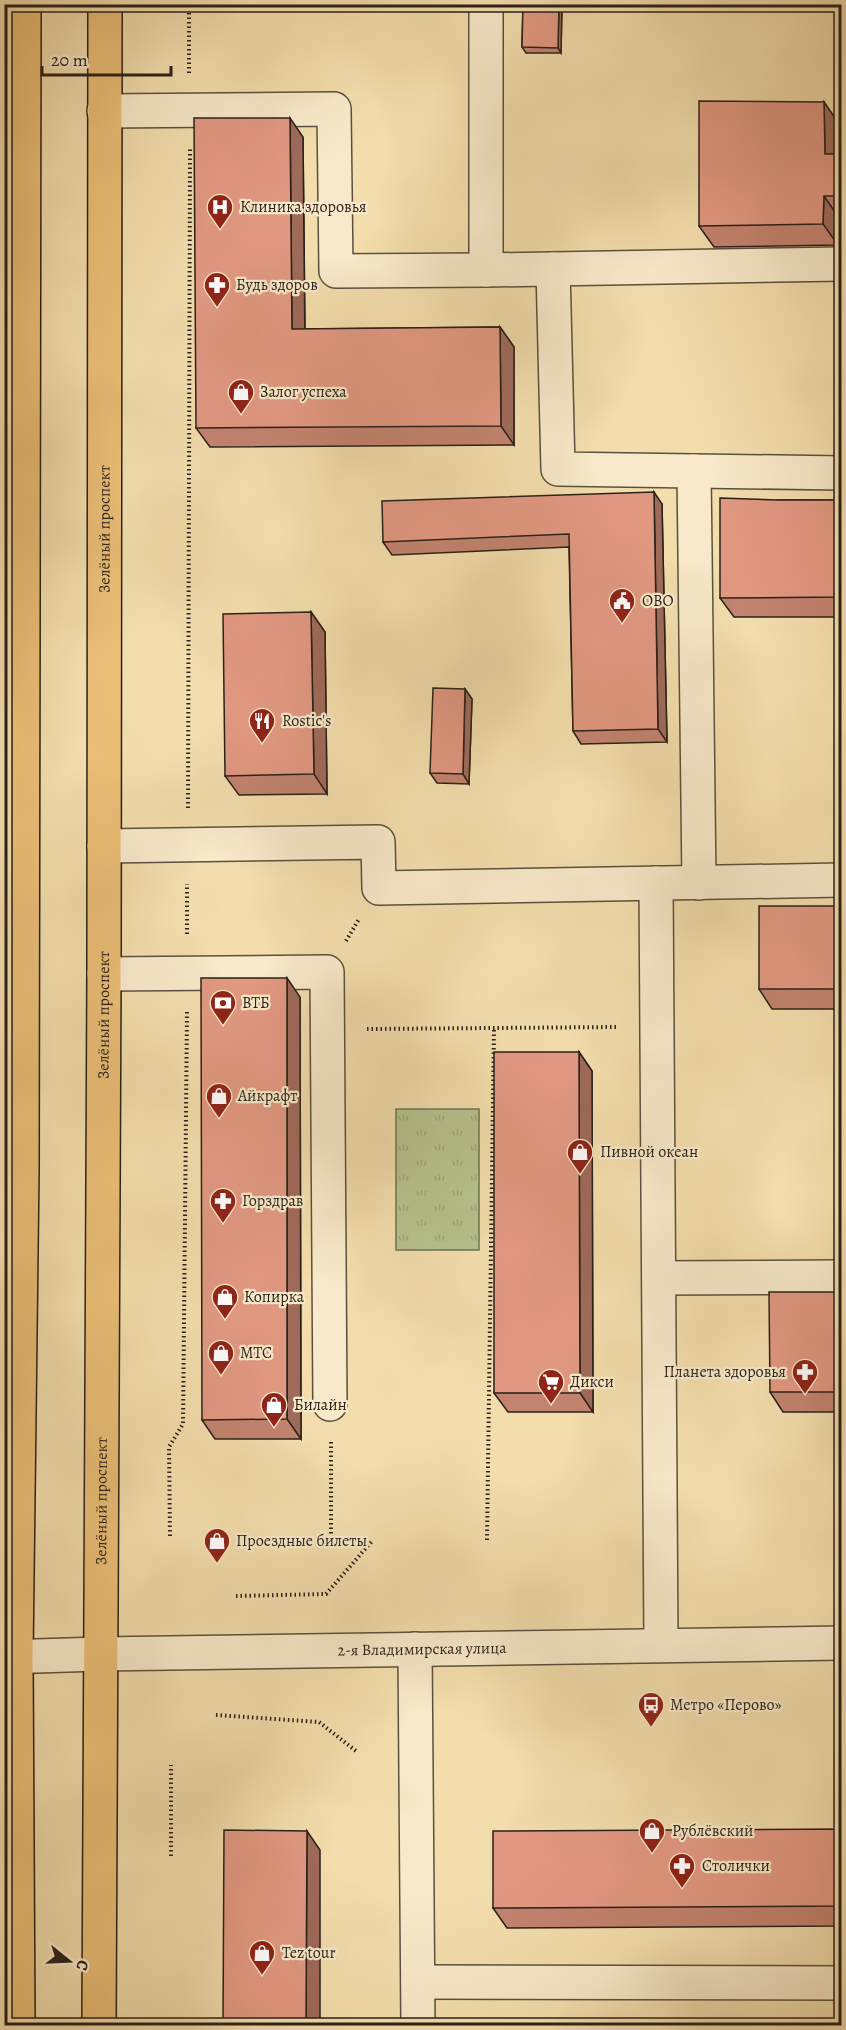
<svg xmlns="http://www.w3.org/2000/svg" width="846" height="2030" font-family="Alegreya,serif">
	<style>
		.park { fill: url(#park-tufts); stroke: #707252; stroke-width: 1.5 }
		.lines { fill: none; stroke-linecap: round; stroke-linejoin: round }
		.minor-casing { stroke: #5c503d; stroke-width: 36 }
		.major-casing { stroke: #2a2118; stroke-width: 36 }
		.path { stroke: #2a2118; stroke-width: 4; stroke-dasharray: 1.5 3; stroke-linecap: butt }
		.minor { stroke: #f7e9c9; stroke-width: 33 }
		.major { stroke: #eabe76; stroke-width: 33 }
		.wall { fill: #c2836f; stroke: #2a2118; stroke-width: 1.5 }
		.shaded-wall { fill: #9e6a5a; stroke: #2a2118; stroke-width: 1.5 }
		.building { fill: #e19881; stroke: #2a2118; stroke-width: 1.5 }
		.labels { text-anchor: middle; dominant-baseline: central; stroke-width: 4.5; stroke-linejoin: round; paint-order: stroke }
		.poi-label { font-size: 16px; fill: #2a2118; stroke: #f7e9c9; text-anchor: start }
		.street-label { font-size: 16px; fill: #2a2118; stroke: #f7e9c9 }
	</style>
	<defs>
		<pattern id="park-tufts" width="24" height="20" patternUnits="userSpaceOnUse" patternTransform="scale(1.5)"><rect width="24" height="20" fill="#b6c28d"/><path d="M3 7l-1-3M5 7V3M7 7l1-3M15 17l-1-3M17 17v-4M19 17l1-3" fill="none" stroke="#9da679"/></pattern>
	</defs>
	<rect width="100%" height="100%" fill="#f3ddac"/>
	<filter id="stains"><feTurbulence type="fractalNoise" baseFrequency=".00333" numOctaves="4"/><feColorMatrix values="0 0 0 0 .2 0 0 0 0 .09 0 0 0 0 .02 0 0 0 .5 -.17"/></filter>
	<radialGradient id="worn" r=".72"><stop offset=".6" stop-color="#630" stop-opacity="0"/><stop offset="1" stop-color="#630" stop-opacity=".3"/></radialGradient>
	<path class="park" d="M479,1109V1250H396V1109Z"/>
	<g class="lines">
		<g class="minor-casing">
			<g id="minor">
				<path d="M486,4V270L842,264"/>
				<path d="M104,111L334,109L336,271L486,270"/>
				<path d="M553,269L558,469L842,473"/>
				<path d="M694,471L699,883"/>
				<path d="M104,846L378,842L379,888L842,880"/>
				<path d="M656,883L661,1645"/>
				<path d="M104,974L327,972L330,1404"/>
				<path d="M659,1278L842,1277"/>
				<path d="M415,1649L418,2026"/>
				<path id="s1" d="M4,1657L100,1654L842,1643"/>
				<path d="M418,1982L842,1983"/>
			</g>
		</g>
		<g class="major-casing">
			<g id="major">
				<path d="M18,2026L16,1657L22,1170L24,4"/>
				<path id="s2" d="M99,2026L104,974L105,4"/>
			</g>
		</g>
		<path class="path" d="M189,4V73
			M188,808L190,149
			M187,934V884
			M346,941L359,919
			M367,1029L618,1027
			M331,1442V1540
			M170,1536L169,1447L183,1424L187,1010
			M487,1540L494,1028
			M236,1596L326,1594L373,1540
			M216,1715L319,1722L356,1751
			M171,1856V1765"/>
		<use href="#minor" class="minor"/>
		<use href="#major" class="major"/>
	</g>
	<path class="wall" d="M523,4H562L561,53H526L522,47Z
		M824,102L839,124L840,154H842V218H839L838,245L714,247L699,226Z
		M303,137L305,329L500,327L514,347V445L210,447L196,428Z
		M777,500H842V617H734L720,598Z
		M662,504L667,742L581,744L573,731L569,547L392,555L383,542Z
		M311,612L325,632L327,794L239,795L225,776Z
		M465,689L472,699L469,784L437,783L430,773Z
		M842,906V1009H772L759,989Z
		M300,997L301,1439H215L202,1420Z
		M579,1052L592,1071L593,1412H508L494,1393Z
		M842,1292V1412H783L770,1392Z
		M842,1829V1926L507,1928L493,1908Z"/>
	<path class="shaded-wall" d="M559,4H562L561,53L558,48Z
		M824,102L839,124L840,176L825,154Z
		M290,118L303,137L305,348L292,329Z
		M824,196L839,218L838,245L823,224Z
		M500,327L514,347V445L501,426Z
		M654,492L662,504L667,742L658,729Z
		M311,612L325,632L327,794L314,774Z
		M465,689L472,699L469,784L463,774Z
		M287,978L300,997L301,1439L287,1419Z
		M579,1052L592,1071L593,1412L580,1393Z
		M307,1831L320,1850V2025H306Z"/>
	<path class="building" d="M523,4H559L558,48L522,47Z
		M699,101L824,102L825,154H842V196H824L823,224L699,226Z
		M194,118H290L292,329L500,327L501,426L196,428Z
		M654,492L658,729L573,731L569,534L383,542L382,501Z
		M720,498L777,500H842V597L720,598Z
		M311,612L314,774L225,776L223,614Z
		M433,688L465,689L463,774L430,773Z
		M759,906H842V989H759Z
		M201,978H287V1419L202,1420Z
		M494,1052H579L580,1393H494Z
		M769,1292H842V1392H770Z
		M842,1829V1906L493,1908V1831Z
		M224,1830L307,1831L306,2025H223Z"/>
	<defs>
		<g id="hospital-pin" transform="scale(1.35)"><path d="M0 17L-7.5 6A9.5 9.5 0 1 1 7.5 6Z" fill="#8f2418" stroke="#f7e9c9"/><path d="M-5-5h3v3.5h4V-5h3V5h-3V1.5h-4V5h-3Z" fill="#fff"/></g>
		<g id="pharmacy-pin" transform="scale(1.35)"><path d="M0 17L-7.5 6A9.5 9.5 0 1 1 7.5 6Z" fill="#8f2418" stroke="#f7e9c9"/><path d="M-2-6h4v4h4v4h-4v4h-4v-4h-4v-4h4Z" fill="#fff"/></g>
		<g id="shop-pin" transform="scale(1.35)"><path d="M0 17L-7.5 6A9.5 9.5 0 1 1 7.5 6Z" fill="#8f2418" stroke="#f7e9c9"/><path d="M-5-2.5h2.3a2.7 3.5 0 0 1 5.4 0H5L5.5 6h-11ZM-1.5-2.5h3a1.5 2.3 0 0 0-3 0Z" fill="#fff"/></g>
		<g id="civic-pin" transform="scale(1.35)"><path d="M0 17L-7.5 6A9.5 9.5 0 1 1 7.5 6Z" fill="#8f2418" stroke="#f7e9c9"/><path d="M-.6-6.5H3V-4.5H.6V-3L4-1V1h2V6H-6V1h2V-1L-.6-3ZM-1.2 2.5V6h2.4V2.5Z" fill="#fff"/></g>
		<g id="restaurant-pin" transform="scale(1.35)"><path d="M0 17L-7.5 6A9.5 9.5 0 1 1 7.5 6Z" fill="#8f2418" stroke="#f7e9c9"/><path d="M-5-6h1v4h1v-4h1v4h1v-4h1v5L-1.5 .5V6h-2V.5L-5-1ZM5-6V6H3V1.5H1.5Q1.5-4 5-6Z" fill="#fff"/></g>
		<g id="bank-pin" transform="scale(1.35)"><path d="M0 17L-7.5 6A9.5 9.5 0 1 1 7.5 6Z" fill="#8f2418" stroke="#f7e9c9"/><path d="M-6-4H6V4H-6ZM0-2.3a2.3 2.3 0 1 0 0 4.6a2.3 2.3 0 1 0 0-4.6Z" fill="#fff"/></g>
		<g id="supermarket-pin" transform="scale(1.35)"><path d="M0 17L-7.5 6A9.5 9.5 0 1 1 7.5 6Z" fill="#8f2418" stroke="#f7e9c9"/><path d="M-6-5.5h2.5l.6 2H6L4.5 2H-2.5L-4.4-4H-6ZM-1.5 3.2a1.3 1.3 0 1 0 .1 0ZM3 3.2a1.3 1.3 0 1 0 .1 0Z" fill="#fff"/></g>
		<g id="bus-pin" transform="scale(1.35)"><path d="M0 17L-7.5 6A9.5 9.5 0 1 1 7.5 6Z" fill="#8f2418" stroke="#f7e9c9"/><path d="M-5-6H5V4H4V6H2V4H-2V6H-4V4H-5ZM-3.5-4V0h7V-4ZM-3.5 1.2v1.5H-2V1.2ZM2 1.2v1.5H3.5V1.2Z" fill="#fff"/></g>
	</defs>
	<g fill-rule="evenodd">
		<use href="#hospital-pin" x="220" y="207"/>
		<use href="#pharmacy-pin" x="217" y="285"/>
		<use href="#shop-pin" x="241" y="392"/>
		<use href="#civic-pin" x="622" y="601"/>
		<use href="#restaurant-pin" x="262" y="721"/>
		<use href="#bank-pin" x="223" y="1003"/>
		<use href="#shop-pin" x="219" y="1096"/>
		<use href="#shop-pin" x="580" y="1152"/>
		<use href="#pharmacy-pin" x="223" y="1201"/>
		<use href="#shop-pin" x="225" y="1297"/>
		<use href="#shop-pin" x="221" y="1353"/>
		<use href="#pharmacy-pin" x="805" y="1372"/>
		<use href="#supermarket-pin" x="551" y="1382"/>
		<use href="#shop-pin" x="274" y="1405"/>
		<use href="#shop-pin" x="217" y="1541"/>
		<use href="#bus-pin" x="651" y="1705"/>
		<use href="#shop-pin" x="652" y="1831"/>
		<use href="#pharmacy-pin" x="682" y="1866"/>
		<use href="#shop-pin" x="262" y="1953"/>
	</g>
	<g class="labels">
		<g class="poi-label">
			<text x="240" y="207">Клиника здоровья</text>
			<text x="236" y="285">Будь здоров</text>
			<text x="260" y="392">Залог успеха</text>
			<text x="642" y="601">ОВО</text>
			<text x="282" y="721">Rostic's</text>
			<text x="242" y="1003">ВТБ</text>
			<text x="238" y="1096">Айкрафт</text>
			<text x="600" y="1152">Пивной океан</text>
			<text x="242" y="1201">Горздрав</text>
			<text x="244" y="1297">Копирка</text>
			<text x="240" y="1353">МТС</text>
			<text x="786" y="1372" text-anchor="end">Планета здоровья</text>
			<text x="570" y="1382">Дикси</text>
			<text x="294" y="1405">Билайн</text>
			<text x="236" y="1541">Проездные билеты</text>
			<text x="670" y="1705">Метро «Перово»</text>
			<text x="672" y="1831">Рублёвский</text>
			<text x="702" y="1866">Столички</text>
			<text x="282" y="1953">Tez tour</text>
		</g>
		<g class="street-label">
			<text stroke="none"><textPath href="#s2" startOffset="1497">Зелёный проспект</textPath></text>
			<text stroke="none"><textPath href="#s2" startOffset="1011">Зелёный проспект</textPath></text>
			<text stroke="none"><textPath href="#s2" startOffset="525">Зелёный проспект</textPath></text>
			<text stroke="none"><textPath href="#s1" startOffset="418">2-я Владимирская улица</textPath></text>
		</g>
	</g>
	<rect width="846" height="2030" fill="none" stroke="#f3ddac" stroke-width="24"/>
	<rect x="6" y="6" width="834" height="2018" fill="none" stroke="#2a2118" stroke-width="3"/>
	<rect x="12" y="12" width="822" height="2006" fill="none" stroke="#2a2118" stroke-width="1.5"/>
	<g transform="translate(69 1961) rotate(108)" stroke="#f7e9c9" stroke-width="4.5" paint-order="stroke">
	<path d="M0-4.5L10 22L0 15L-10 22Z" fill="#2a2118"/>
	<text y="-9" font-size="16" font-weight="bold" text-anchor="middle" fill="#2a2118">С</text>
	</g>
	<path d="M42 66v9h129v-9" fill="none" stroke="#2a2118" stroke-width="3"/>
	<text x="51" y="66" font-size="18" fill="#2a2118" stroke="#f7e9c9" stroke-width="4.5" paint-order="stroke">20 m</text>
	<rect width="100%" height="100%" filter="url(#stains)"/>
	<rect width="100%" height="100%" fill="url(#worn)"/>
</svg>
